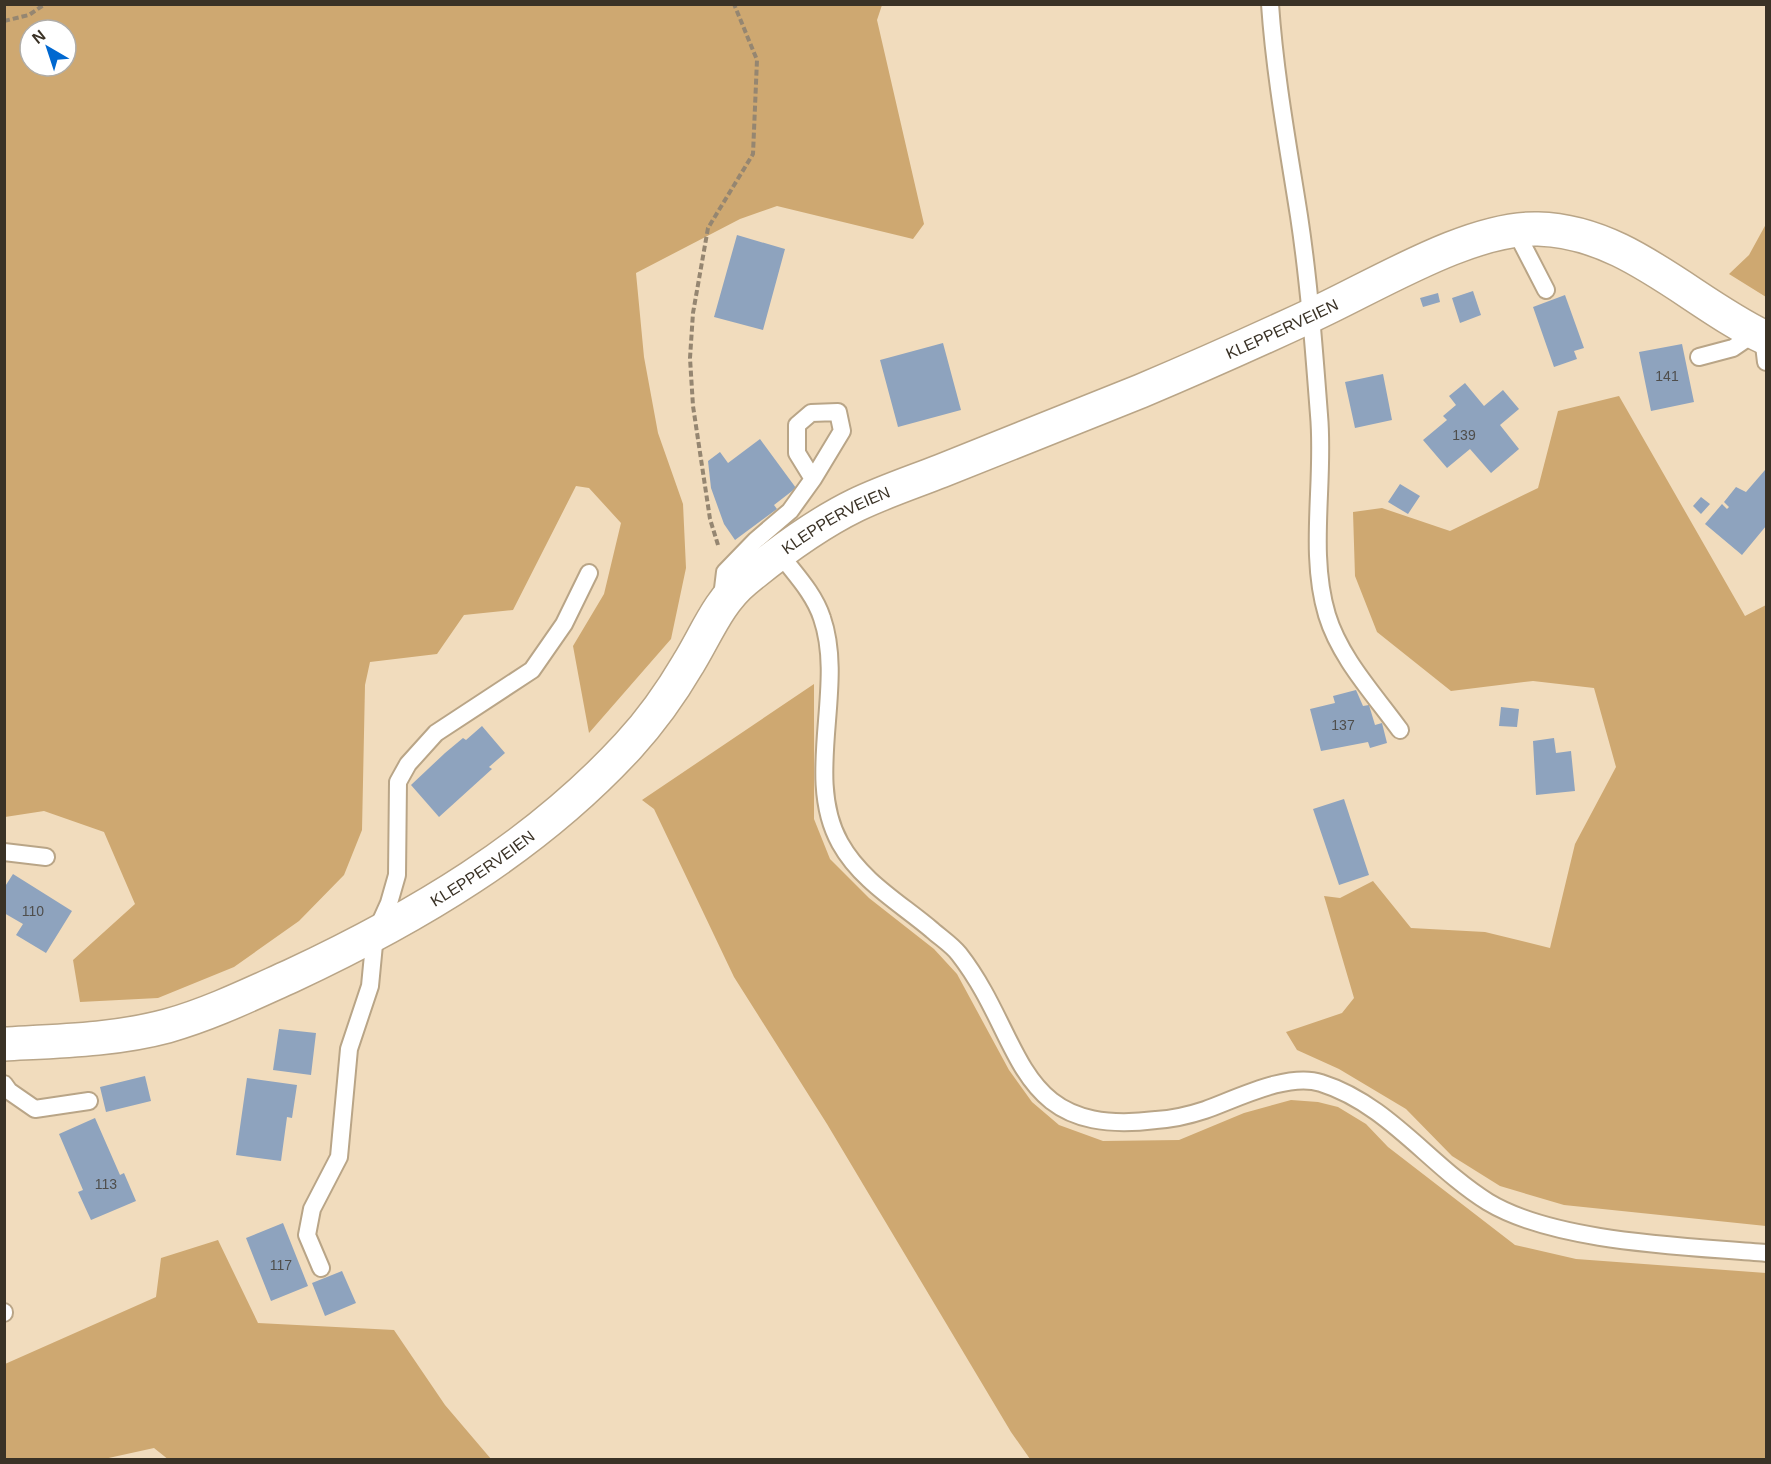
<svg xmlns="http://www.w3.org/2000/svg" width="1771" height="1464" font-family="Arial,sans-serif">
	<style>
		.green { fill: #cea871; fill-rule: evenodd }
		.building { fill: #8ea3be }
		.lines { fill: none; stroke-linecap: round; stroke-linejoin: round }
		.lane-casing { stroke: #b9a587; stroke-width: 20 }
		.street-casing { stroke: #b9a587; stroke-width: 36 }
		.path { stroke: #958671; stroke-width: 4; stroke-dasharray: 6 3; stroke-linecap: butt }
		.lane { stroke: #fff; stroke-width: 16 }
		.street { stroke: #fff; stroke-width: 33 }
		.labels { text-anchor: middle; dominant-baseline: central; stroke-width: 5; stroke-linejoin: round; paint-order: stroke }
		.number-label { font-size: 14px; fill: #4f4e4c }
		.street-label { font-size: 16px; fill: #3a3226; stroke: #fff }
	</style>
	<rect width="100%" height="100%" fill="#f1dcbd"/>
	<path class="green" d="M5,4L882,5L877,20L924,224L913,239L777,206L740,219L636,273L644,357L658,433L683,504L686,568L671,639L589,733L573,646L604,594L621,523L589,488L576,486L513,610L464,615L437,654L370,662L365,685L362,830L344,875L299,921L234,967L158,998L80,1002L73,960L135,904L104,832L44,811L5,817ZM30,30H66V66H30Z
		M1766,224V297L1729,274L1749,255Z
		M1619,396L1745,616L1766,605V1226L1564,1205L1500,1186L1452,1156L1406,1109L1339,1069L1297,1050L1286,1032L1342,1013L1354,998L1324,896L1340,898L1373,881L1411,928L1485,932L1550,948L1575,844L1616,767L1594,688L1533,681L1451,691L1377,632L1355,576L1353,512L1382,508L1450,531L1538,488L1558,411Z
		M814,684V819L830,859L869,898L934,949L957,974L1009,1070L1032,1102L1059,1125L1103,1141L1179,1140L1244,1113L1291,1100L1318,1102L1338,1107L1366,1124L1388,1147L1515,1245L1576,1259L1766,1273V1459H1030L1011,1432L827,1124L734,977L654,809L642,800Z
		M218,1240L258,1323L394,1330L445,1405L491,1459L169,1460L154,1448L104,1459H5V1364L156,1297L161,1258Z"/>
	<path class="building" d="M737,235L785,249L763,330L714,317Z
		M1473,291L1481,315L1460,323L1452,298Z
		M1438,293L1440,302L1423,307L1420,298Z
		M1565,295L1584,348L1574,351L1577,359L1554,367L1533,307Z
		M943,343L961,410L898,427L880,360Z
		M1682,344L1694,402L1651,411L1639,352Z
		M1383,374L1392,420L1355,428L1345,382Z
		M1465,383L1484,406L1503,390L1519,409L1500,425L1519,449L1491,473L1470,449L1447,468L1423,440L1447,420L1443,416L1456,405L1449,396Z
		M760,439L796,488L774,505L777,509L735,540L724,524L711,488L708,461L720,452L728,463Z
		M1765,470L1766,526L1742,555L1705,524L1722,504L1727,509L1729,507L1724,502L1736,487L1746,492Z
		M1400,484L1420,496L1408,514L1388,502Z
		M1701,497L1710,504L1701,514L1693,506Z
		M1356,690L1363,706L1369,705L1375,725L1382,723L1387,743L1370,748L1368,742L1321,751L1310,709L1335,703L1333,696Z
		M1501,707L1519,709L1517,727L1499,726Z
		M482,726L505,753L489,767L492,769L439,817L411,785L445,753L463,738L466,740Z
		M1554,738L1556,753L1571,751L1575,791L1536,795L1533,741Z
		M1344,799L1369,875L1339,885L1313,809Z
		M13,874L72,911L46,953L16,935L23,924L4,913V888Z
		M279,1029L316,1033L311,1075L273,1070Z
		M145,1076L151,1101L106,1112L100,1087Z
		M247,1078L297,1085L292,1118L287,1117L281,1161L236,1155Z
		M95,1118L120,1175L124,1173L136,1201L91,1220L78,1192L83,1190L59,1134Z
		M283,1223L308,1286L271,1301L246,1238Z
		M342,1271L356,1303L325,1316L312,1283Z"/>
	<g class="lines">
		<g class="lane-casing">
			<path id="lane" d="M1270,4C1275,76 1288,146 1299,216C1309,282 1314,349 1319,415C1325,481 1308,552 1327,615C1340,658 1374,694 1400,730
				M1515,230L1546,290
				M1763,337L1766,362
				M1699,357L1733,348L1755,333
				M779,553C794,573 814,593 822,618C846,687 803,777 840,843C861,881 900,903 932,930C941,938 952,945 959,954C1026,1040 1012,1138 1156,1120C1172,1119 1190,1115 1205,1110C1236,1099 1288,1072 1321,1083C1388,1104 1430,1166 1488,1202C1556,1243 1687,1246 1766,1253
				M722,597L725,572L756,540L790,511L813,479L842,431L838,412L811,413L797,425V453L813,479
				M4,852L46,857
				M4,1084L9,1091L35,1109L89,1101
				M321,1268L307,1235L312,1209L339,1157L349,1049L370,986L375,934L389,903L397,875L398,782L408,764L436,733L532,670L564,624L589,573
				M4,1312V1313"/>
		</g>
		<g class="street-casing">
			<g id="street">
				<path id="s1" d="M4,1044C59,1041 115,1040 167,1026C210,1014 251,994 291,976C415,918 534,848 628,746C651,721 671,693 688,664C706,635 718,602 745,580C779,552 817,524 856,505C883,492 913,482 941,471C1008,444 1075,418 1141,391C1198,367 1254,342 1310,316C1374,287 1469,227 1538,229C1627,231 1691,303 1766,338"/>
			</g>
		</g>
		<path class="path" d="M4,21L29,15L45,4
			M718,545L710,519L693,406L690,358L693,313L708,228L753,154L757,60L734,4"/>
		<use href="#lane" class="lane"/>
		<use href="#street" class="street"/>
	</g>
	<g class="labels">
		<g class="number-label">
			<text x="1667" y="376">141</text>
			<text x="1464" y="435">139</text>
			<text x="1343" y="725">137</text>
			<text x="33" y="911">110</text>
			<text x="106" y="1184">113</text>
			<text x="281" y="1265">117</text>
		</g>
		<g class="street-label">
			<text stroke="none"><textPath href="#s1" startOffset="1508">KLEPPERVEIEN</textPath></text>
			<text stroke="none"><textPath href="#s1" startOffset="1022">KLEPPERVEIEN</textPath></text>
			<text stroke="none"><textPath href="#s1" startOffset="518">KLEPPERVEIEN</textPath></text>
		</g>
	</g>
	<rect width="1771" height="1464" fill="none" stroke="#3a3226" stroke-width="12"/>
	<g transform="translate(48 48) rotate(321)"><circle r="28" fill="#ffffff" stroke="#b0ada8" stroke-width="1.5"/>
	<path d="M0-4.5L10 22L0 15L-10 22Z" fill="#0068d0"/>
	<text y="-9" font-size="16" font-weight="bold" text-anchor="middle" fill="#3a3226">N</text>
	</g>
</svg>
